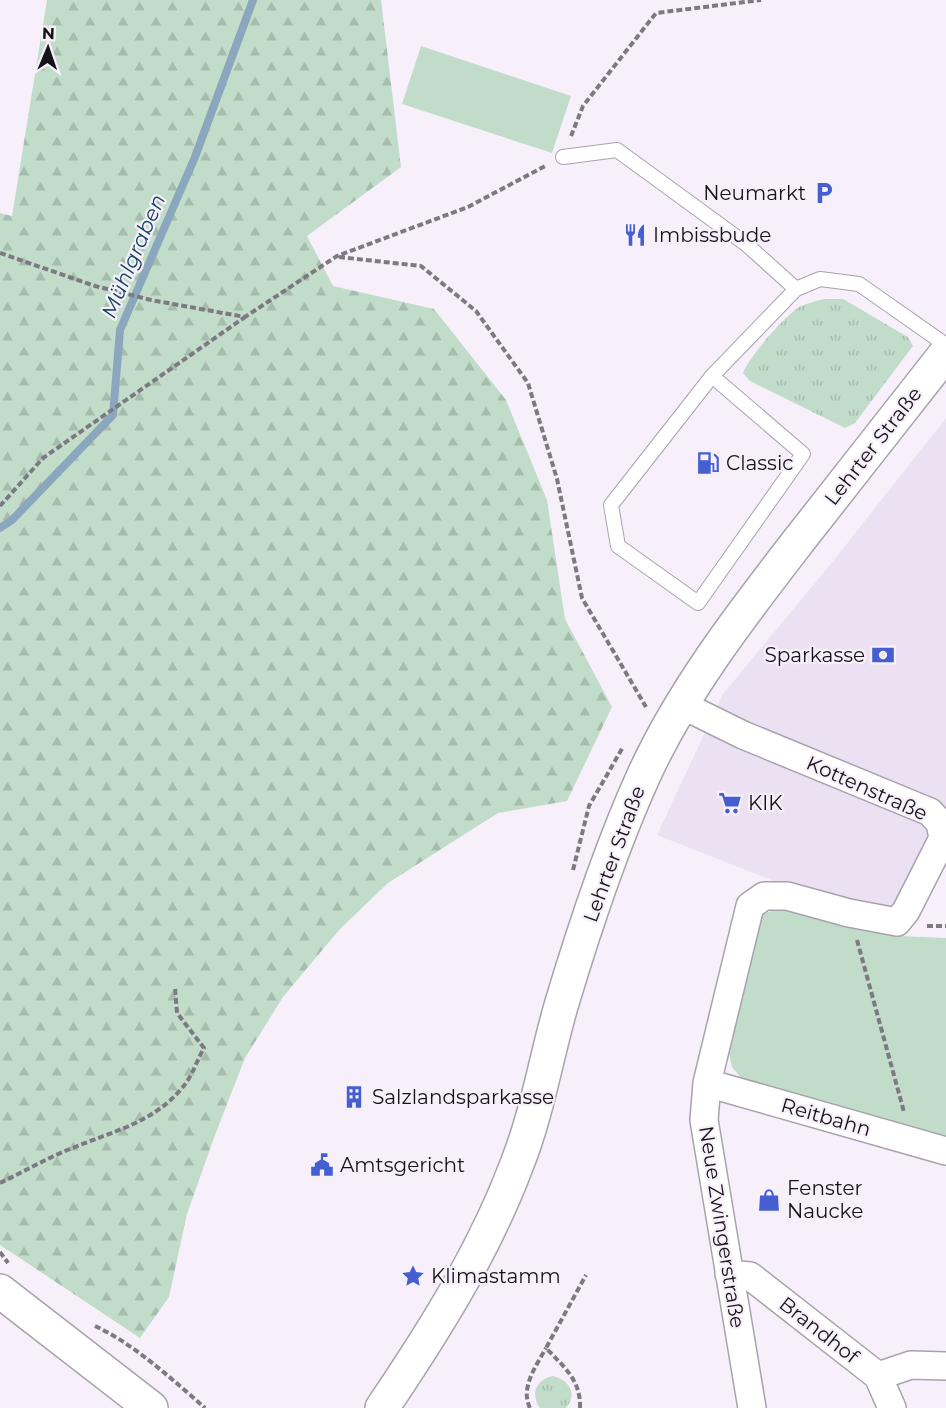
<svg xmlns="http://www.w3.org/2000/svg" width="946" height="1408" font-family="Montserrat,sans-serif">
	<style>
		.built { fill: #ece1f3 }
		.grass { fill: url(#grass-tufts) }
		.forest { fill: url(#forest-firs) }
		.park { fill: #c2dcca }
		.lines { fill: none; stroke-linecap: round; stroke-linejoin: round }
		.stream { stroke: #8aa7be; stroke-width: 8 }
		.lane-casing { stroke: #a8a2ac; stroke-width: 16 }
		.street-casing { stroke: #a8a2ac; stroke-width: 30 }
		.secondary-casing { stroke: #a8a2ac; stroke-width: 36 }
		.path { stroke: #7d7980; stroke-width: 4; stroke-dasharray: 6 3; stroke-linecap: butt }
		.lane { stroke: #fff; stroke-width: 14 }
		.street { stroke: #fff; stroke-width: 27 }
		.secondary { stroke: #fff; stroke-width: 33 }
		.labels { text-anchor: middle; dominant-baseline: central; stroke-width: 4.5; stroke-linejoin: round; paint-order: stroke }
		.poi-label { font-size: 20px; fill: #161418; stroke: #f7f0fb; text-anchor: start }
		.street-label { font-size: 20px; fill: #161418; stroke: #f7f0fb }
		.water-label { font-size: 21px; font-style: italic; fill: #124565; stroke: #f7f0fb }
	</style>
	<defs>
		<pattern id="grass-tufts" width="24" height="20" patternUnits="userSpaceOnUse" patternTransform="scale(1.5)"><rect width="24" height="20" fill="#c2dcca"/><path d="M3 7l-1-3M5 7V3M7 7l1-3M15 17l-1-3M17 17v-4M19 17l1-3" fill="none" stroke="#a6bcad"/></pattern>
		<pattern id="forest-firs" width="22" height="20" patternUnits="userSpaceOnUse" patternTransform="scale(1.5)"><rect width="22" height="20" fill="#c2dcca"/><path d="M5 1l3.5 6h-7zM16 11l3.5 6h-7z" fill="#a6bcad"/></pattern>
	</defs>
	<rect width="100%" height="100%" fill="#f7f0fb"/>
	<path class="built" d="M946,418V824L894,913L817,898L657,835L723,694L834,560Z"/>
	<path class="grass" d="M824,299H843L908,337L913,346L855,423L845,428L750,381L743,373C749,357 786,314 801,306C808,303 816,301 824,299Z
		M552,1376C569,1379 578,1394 566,1408H540C530,1394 536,1380 552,1376Z"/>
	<path class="forest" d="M47,0H381L401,167L307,236L333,286L434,309L506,400L547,500L565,619L612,707L567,801L498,813L388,883L339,930L283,997L245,1058L215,1135L187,1214L169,1297L140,1338L0,1245V213L12,216Z"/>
	<path class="park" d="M421,46L571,96L552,153L402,104Z
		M787,906L899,936L946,938V1140L742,1079L732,1067L728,1048L760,915Z"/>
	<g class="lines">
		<path class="stream" d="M0,528L12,520L113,415L120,330L195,157L253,0"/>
		<g class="lane-casing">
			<path id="lane" d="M563,157L617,150L746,244L796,289
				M712,376L611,505L618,546L698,603L803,454L712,376L796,289L820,279L859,284L946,345"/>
		</g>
		<g class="street-casing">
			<path id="street" d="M682,705L743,735L930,812L940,823L943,838L906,911L897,922L849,913L787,896H764L750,906L707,1083L704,1120L752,1408
				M707,1083L946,1151
				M729,1274L750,1276L878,1376L892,1408
				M878,1376L911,1365L946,1366"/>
		</g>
		<g class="secondary-casing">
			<path id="secondary" d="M0,1291L151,1408
				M382,1408C434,1331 484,1252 517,1164C537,1114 546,1058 561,1006C584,929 610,850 643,777C682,691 742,614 800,539C849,477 897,415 946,353"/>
		</g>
		<path class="path" d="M571,136L583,106L656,13L761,0
			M0,253L95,286L151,300L245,317L337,256L468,207L547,165
			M339,257L421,266L476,311L528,383L557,479L582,598L646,707
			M0,506L43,458L245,317
			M573,870L589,806L623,747
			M927,926H946
			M857,940L904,1112
			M0,1183C25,1171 49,1157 75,1147C114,1131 154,1122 182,1088C192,1077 197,1060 204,1048L177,1013L175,988
			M0,1252L8,1263
			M95,1326C134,1344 173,1380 205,1408
			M530,1408C520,1388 536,1366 546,1348
			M580,1408C581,1380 564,1367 546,1348L586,1275"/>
		<use href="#lane" class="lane"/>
		<use href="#street" class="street"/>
		<use href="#secondary" class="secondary"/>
	</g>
	<defs>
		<g id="parking-bare" transform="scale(1.8)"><path d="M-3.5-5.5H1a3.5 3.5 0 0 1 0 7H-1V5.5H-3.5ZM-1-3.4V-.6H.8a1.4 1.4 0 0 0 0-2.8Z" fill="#455fd2" stroke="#f7f0fb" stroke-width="2.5" paint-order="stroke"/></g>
		<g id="restaurant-bare" transform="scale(1.8)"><path d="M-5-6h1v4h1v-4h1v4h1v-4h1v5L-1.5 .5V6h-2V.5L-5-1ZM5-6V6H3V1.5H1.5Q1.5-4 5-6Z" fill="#455fd2" stroke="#f7f0fb" stroke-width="2.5" paint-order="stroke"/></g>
		<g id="fuel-bare" transform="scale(1.8)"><path d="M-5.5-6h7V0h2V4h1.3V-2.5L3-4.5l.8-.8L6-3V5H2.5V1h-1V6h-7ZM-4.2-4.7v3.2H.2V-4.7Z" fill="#455fd2" stroke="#f7f0fb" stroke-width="2.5" paint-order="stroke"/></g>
		<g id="bank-bare" transform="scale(1.8)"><path d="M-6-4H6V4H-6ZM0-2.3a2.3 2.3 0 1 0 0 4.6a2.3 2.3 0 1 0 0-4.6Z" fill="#455fd2" stroke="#f7f0fb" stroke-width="2.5" paint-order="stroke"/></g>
		<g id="supermarket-bare" transform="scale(1.8)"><path d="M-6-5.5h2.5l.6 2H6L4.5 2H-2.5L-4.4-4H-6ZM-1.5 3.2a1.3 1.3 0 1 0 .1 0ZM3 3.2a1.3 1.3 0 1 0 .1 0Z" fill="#455fd2" stroke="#f7f0fb" stroke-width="2.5" paint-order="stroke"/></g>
		<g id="building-bare" transform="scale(1.8)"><path d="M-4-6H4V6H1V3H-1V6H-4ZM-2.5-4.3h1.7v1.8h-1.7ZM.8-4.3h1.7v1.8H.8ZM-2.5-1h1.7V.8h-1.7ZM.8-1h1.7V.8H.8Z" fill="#455fd2" stroke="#f7f0fb" stroke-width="2.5" paint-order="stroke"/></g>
		<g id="civic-bare" transform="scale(1.8)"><path d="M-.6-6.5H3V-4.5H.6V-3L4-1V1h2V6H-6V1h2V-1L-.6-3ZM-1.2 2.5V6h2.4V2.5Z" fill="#455fd2" stroke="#f7f0fb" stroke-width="2.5" paint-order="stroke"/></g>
		<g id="shop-bare" transform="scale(1.8)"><path d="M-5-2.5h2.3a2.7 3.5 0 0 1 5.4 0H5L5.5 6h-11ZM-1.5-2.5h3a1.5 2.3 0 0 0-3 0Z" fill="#455fd2" stroke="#f7f0fb" stroke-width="2.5" paint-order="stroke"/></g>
		<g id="sight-bare" transform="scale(1.8)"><path d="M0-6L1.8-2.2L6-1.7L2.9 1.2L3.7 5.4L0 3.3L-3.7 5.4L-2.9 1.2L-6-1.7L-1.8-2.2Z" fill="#455fd2" stroke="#f7f0fb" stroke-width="2.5" paint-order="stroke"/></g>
	</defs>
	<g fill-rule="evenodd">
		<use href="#parking-bare" x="824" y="193"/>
		<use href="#restaurant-bare" x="635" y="235"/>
		<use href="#fuel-bare" x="708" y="463"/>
		<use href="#bank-bare" x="883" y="655"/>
		<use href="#supermarket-bare" x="730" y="803"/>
		<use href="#building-bare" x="354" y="1097"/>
		<use href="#civic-bare" x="322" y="1165"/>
		<use href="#shop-bare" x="769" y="1200"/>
		<use href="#sight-bare" x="413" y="1276"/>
	</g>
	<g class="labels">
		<g class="poi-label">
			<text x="806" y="193" text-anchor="end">Neumarkt</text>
			<text x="653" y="235">Imbissbude</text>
			<text x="726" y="463">Classic</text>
			<text x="865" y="655" text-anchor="end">Sparkasse</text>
			<text x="748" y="803">KIK</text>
			<text x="372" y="1097">Salzlandsparkasse</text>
			<text x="340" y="1165">Amtsgericht</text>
			<text x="787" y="1188">Fenster<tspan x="787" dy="23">Naucke</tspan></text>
			<text x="431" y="1276">Klimastamm</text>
		</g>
		<g class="street-label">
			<text transform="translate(873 446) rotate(-52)">Lehrter Straße</text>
			<text transform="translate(867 788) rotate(24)">Kottenstraße</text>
			<text transform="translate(614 854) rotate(-70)">Lehrter Straße</text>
			<text transform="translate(826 1117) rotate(16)">Reitbahn</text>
			<text transform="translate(722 1227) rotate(81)">Neue Zwingerstraße</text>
			<text transform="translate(819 1330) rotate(38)">Brandhof</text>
		</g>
		<g class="water-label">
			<text transform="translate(133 256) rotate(-67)">Mühlgraben</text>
		</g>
	</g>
	<g transform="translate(48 48) rotate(2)" stroke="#f7f0fb" stroke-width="4.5" paint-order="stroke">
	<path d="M0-4.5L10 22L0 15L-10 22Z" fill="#161418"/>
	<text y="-9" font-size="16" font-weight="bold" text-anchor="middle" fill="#161418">N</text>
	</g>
</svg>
